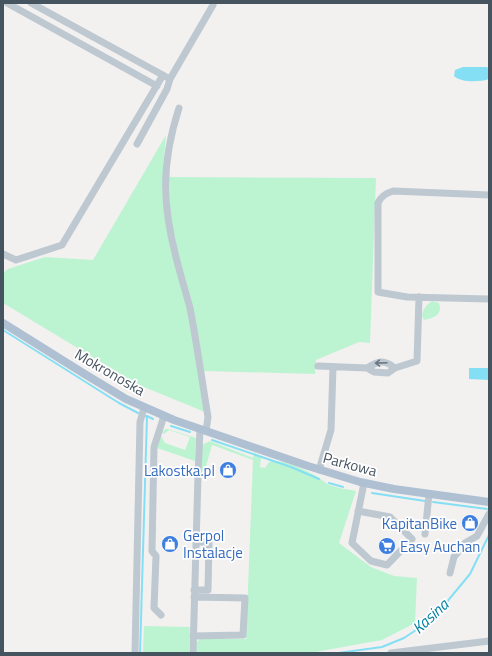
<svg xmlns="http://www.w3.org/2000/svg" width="492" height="656" font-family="'Titillium Web',sans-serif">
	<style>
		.green { fill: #bcf4d1 }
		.water { fill: #85dff4 }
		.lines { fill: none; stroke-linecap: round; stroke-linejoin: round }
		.stream { stroke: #85dff4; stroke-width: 2 }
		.minor { stroke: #bdc8d1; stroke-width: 7 }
		.major { stroke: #aec0d2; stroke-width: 8 }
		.oneway { stroke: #6a7782 }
		.labels { text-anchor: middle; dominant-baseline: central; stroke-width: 3.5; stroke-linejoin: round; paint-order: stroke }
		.street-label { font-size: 15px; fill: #465460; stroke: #fff }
		.shop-label { font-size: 15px; fill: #366cbe; stroke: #fff; text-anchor: end }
		.water-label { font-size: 16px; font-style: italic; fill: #0381a1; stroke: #fff }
	</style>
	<rect width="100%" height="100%" fill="#f3f0f0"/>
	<path class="green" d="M166,135L163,168V189L184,289L205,412L139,385L3,303V273L8,269L45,257L93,260Z
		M169,177L376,178L370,343L359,342L316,360L315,374L204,371L198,334L191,298L177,252L170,217Z
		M432,301L439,303C443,315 434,318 424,320L422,316C423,309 426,305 432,301Z
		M165,429H168L196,438L195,461L157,448L161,436L165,443L185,450L190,437L169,430L164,434L162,433Z
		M210,441L253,458L254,452L261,458L260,467L265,468L269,462C280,457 308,471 318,477C321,479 323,481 326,483C334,488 347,489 356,491L339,543L371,567L394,576L417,578L415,623L382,640L310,653H196V643L200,639H246L253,460L212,445L205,470L202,471V445Z
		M144,626L190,627L189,653H143Z"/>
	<path class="water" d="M463,67H487L489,69V79C480,82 461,83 454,76L455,70Z
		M469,368H489V380L469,379Z"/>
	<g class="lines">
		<path class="stream" d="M3,330L119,403L138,413
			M147,416L153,419
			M171,426L190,432
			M212,440L291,467L319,479
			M329,483L343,487
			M372,493L425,501
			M433,502L487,509
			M140,653L147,416H145
			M338,653L382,647L404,638L428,622L436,615L470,574L489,535"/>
		<path class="minor" d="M7,3L157,86
			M31,3L170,79L213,5
			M179,108C161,164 162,205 177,261C181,277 186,293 190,308C197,344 202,381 208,417L206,431
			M137,144L167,89L170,79
			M489,195L393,191C386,193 381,196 378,203V292L407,297L489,299
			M3,254L16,260L62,245L163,75
			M318,366L367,368L374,372L388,373L395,368L417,361L419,297
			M367,368C378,361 384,359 395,368
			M319,470L331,430L333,367
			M358,511L390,517L412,539L387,565L371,561L352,543L364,483
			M425,534L429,494
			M450,573L454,557L465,543L477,536L489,514
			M194,590H208L209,542H196
			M161,615L154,608L156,556L152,551L154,447L164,416
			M193,636L243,635L245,598L194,597
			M135,653L140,422L144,408
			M193,653L198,475L200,429
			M391,653L489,641"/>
		<path class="major" d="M3,323L83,373L126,399L174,420L308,466L360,482L394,489L489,502"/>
	</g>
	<defs><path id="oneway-shaft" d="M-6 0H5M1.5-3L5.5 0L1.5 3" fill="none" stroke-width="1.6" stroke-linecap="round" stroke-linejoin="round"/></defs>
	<use class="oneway" href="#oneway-shaft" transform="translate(381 363) rotate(178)"/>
	<defs>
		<g id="shop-disc" transform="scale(0.9)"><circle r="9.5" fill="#3f7fe0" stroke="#fff"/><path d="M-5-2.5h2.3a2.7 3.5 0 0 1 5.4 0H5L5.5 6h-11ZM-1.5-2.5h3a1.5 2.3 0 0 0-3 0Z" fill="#fff"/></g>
		<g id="supermarket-disc" transform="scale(0.9)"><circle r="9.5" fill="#3f7fe0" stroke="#fff"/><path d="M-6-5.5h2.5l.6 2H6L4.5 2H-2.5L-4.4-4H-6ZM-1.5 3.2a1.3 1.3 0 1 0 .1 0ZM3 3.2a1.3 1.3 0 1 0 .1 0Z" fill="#fff"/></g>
	</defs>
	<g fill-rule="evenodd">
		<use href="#shop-disc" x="228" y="470"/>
		<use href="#shop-disc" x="470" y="523"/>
		<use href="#shop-disc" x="170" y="544"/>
		<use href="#supermarket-disc" x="387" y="546"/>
	</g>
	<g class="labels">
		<g class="street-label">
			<text transform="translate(110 372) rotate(30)">Mokronoska</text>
			<text transform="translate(350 464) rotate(15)">Parkowa</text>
		</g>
		<g class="shop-label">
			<text x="215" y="470">Lakostka.pl</text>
			<text x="457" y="523">KapitanBike</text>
			<text x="183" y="535" text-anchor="start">Gerpol<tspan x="183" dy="17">Instalacje</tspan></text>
			<text x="400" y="546" text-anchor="start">Easy Auchan</text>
		</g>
		<g class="water-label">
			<text transform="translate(430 616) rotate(-43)">Kasina</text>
		</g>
	</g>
	<rect width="492" height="656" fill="none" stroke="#465460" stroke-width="8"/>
</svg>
